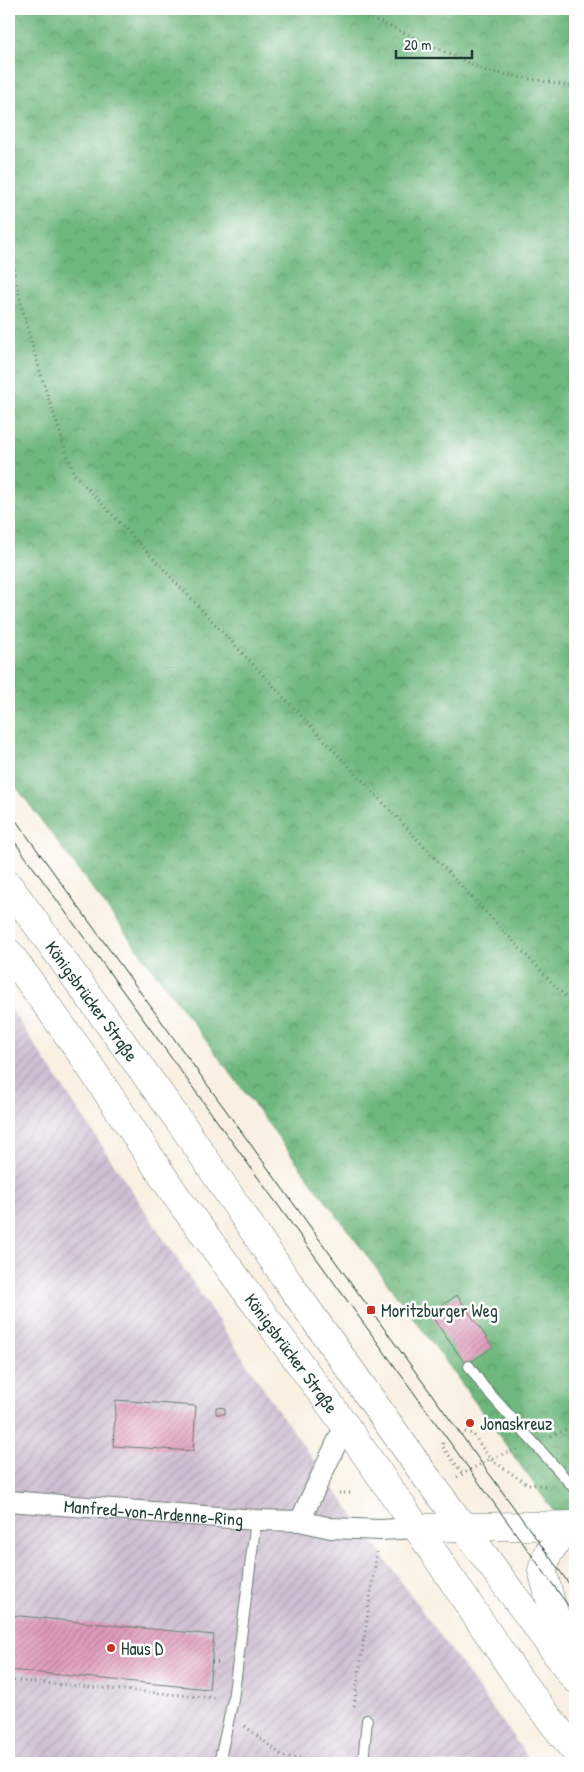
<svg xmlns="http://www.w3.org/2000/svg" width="584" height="1772" font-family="'Patrick Hand',sans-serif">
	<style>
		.industrial { fill: url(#industrial-furrows) }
		.forest { fill: url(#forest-crowns); stroke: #467a59 }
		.building { fill: url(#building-hatch) }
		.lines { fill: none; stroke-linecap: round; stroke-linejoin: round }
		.lane-casing { stroke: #6b7c71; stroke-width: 12 }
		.street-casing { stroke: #6b7c71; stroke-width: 22 }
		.secondary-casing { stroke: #6b7c71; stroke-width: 29 }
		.primary-casing { stroke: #6b7c71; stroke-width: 29 }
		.path { stroke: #6b7c71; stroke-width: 3; stroke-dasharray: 1 4; stroke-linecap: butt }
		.lane { stroke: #fff; stroke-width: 10 }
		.street { stroke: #fff; stroke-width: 20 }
		.secondary { stroke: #fff; stroke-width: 28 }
		.primary { stroke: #fff; stroke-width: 28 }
		.tram { stroke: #1f3d34; stroke-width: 1 }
		.poi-dot { fill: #c8321e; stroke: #fff; stroke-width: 2 }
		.labels { text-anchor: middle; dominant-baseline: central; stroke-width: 5; stroke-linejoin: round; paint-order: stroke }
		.street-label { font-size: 18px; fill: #1f3d34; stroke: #fff }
		.poi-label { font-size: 18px; fill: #1f3d34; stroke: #fff; text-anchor: start }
	</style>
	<defs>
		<pattern id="industrial-furrows" width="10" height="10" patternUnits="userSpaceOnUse" patternTransform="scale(1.25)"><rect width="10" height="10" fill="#cebed1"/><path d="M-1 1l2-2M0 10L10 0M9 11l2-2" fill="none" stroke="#b0a4b4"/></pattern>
		<pattern id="forest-crowns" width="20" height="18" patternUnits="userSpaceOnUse" patternTransform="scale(1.25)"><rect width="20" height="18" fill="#6eb77e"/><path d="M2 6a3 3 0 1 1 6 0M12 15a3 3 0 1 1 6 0" fill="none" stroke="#5a9668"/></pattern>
		<pattern id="building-hatch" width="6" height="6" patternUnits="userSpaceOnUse" patternTransform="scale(1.25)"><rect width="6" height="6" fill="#e09abc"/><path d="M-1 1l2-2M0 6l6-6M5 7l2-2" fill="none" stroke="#b57f9a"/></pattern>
	</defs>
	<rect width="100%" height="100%" fill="#fff"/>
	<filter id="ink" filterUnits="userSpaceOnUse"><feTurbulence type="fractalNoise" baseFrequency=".02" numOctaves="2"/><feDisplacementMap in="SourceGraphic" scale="10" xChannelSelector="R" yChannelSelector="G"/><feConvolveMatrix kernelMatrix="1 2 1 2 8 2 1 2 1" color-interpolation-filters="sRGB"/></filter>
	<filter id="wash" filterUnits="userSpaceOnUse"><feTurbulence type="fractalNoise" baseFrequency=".0096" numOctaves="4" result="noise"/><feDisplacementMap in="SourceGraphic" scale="20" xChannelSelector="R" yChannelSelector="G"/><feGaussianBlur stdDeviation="1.12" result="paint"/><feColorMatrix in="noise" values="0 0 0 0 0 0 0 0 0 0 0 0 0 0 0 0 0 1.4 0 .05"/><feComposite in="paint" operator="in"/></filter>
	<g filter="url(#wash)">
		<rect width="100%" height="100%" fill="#f9f0e2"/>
		<path class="industrial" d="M9,1006L275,1406L532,1763H9Z"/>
		<path class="forest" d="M9,9H575V1541L442,1356L9,777Z"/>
		<g id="blocks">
			<path class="building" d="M457,1295L493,1347L466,1365L430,1314Z
				M116,1400L196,1406L193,1451L113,1446Z
				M216,1407L225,1408V1414H216Z
				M9,1615L214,1635L209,1689L9,1670Z"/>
		</g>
	</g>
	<g filter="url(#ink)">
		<use href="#blocks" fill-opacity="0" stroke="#6b7c71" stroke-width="1"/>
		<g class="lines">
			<g class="lane-casing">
				<path id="lane" d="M469,1366L483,1386L575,1489
					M219,1763L233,1700L256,1520
					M363,1763L367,1720"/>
			</g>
			<g class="street-casing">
				<g id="street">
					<path id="s1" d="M9,1501L256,1520L300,1521L331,1528L380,1530L417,1528"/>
					<path d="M300,1521L345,1425"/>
				</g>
			</g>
			<g class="secondary-casing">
				<path id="secondary" d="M567,1526L548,1554L542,1570L554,1613L575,1660
					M417,1528L575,1525"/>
			</g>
			<g class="primary-casing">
				<g id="primary">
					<path id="s2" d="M9,886L185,1129L288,1282L419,1467L575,1679"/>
					<path id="s3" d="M9,953L79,1050L176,1196L345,1425L417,1528L521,1682L575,1751"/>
				</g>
			</g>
			<path class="path" d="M343,9L383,23L486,71L575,87
				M9,244C22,323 48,398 74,474L575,1007
				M465,1432L473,1434L490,1459L527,1484L548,1486
				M551,1436L575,1426
				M443,1443L442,1446L463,1474
				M457,1477L490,1459L517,1449
				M339,1493H353
				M212,1662L222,1663
				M9,1680L215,1698
				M354,1706L377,1552
				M245,1726L284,1757L345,1761"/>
			<use href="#lane" class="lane"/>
			<use href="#street" class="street"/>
			<use href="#secondary" class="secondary"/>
			<use href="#primary" class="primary"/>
			<path class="tram" d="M9,811L575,1592
				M9,834L575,1615"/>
		</g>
	</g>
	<g class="poi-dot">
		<rect x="366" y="1305" width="10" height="10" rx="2.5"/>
		<circle cx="470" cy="1423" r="5"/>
		<circle cx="111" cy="1648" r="5"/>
	</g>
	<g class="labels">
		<g class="street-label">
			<text stroke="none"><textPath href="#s2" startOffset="142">Königsbrücker Straße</textPath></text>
			<text stroke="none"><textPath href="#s3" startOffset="490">Königsbrücker Straße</textPath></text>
			<text stroke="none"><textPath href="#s1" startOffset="145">Manfred-von-Ardenne-Ring</textPath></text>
		</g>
		<g class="poi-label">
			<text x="381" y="1310">Moritzburger Weg</text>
			<text x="480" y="1423">Jonaskreuz</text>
			<text x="121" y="1648">Haus D</text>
		</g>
	</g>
	<rect width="584" height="1772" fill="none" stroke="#fff" stroke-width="30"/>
	<path d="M396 50v8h76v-8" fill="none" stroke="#1f3d34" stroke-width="2.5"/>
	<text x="404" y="50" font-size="15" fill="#1f3d34" stroke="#ffffff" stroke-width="4" paint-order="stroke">20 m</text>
</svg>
